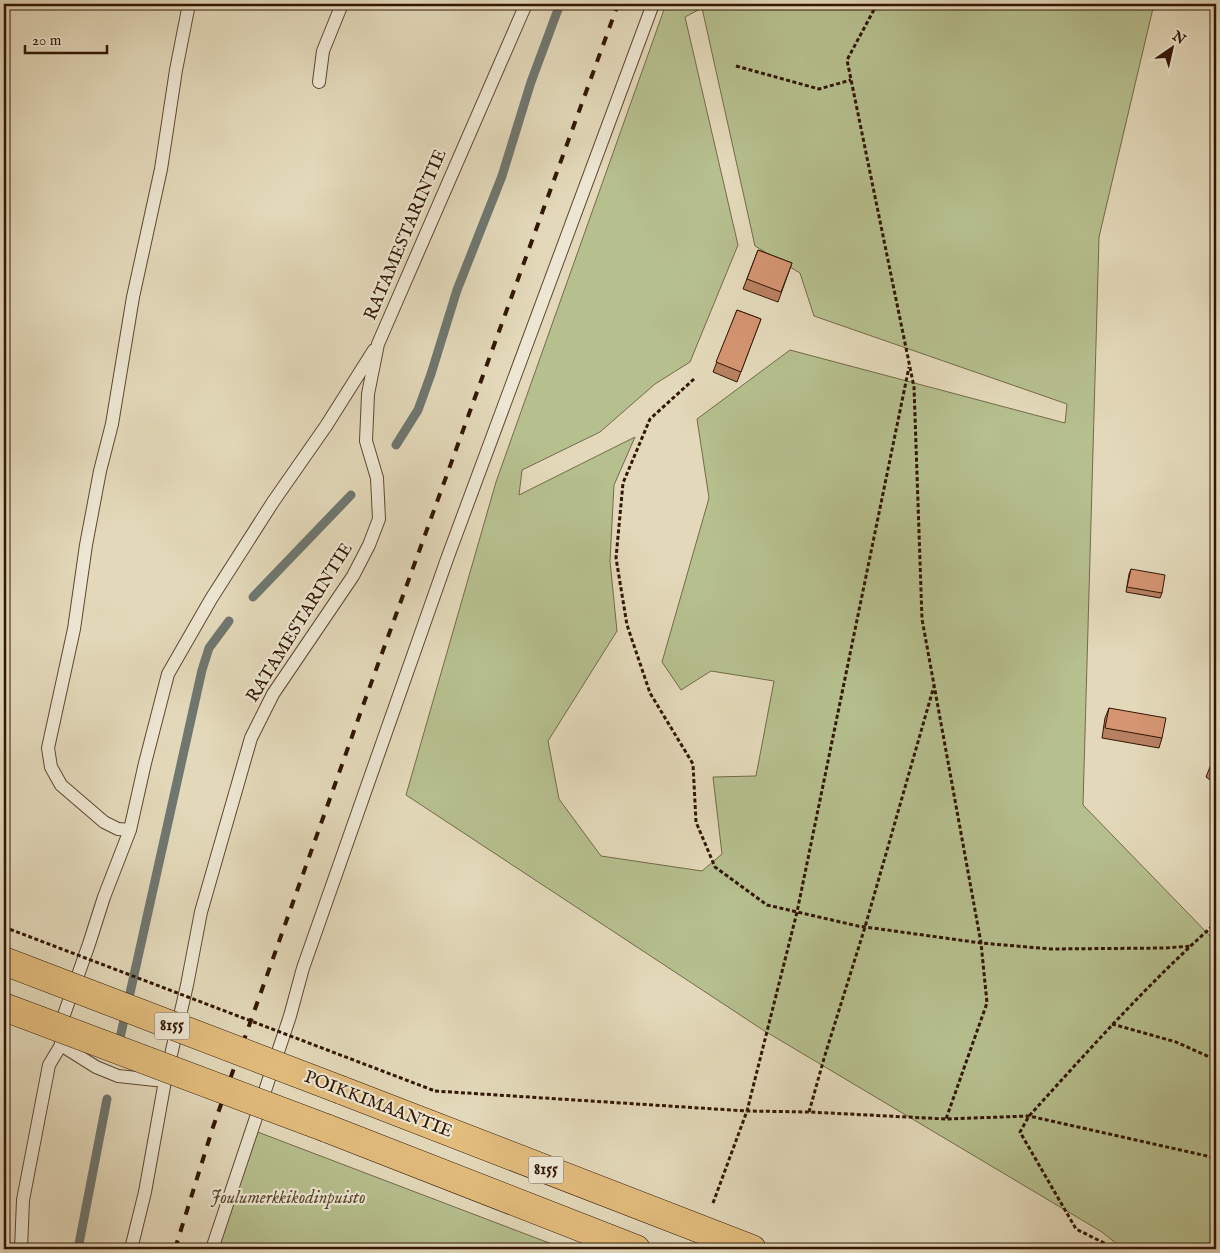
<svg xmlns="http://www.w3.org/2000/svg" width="1220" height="1253" font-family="'IM FELL English',serif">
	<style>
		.green { fill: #b6bf8e; stroke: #746a49; fill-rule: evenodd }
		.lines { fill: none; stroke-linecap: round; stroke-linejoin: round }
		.stream { stroke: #6f7771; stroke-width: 9 }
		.lane-casing { stroke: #5e4732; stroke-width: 14 }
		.primary-casing { stroke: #321604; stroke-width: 29 }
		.path { stroke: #321604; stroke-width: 3; stroke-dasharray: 4 2.5; stroke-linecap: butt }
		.lane { stroke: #ede6d2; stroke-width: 12 }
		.primary { stroke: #e2bc7d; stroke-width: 28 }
		.rail { stroke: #321604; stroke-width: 4; stroke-dasharray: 9 9; stroke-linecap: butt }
		.primary-bridge-casing { stroke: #321604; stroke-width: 29; stroke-linecap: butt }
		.path-bridge { stroke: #321604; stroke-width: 3; stroke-dasharray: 4 2.5; stroke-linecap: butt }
		.primary-bridge { stroke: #e2bc7d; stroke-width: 28 }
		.wall { fill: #b78062; stroke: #321604 }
		.building { fill: #d59572; stroke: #321604 }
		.labels { text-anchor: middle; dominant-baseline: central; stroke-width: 4.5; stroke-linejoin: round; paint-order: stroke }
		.shield { fill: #ede6d2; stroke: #6a5442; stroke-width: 1 }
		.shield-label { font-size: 16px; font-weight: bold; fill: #321604 }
		.street-label { font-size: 18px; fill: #321604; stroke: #ede6d2 }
		.park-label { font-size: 18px; font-style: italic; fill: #5a492d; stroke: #ede6d2 }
	</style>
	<rect width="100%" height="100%" fill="#e3d9ba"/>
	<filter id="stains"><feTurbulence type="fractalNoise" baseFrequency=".004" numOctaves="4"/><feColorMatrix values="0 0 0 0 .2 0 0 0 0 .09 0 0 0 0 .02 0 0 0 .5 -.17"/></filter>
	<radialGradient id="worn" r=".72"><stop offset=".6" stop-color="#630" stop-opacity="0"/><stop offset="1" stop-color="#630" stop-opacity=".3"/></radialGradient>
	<path class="green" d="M666,4H1154L1099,237L1083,805L1216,942V1249H1123L1102,1232L763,1030L406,795L496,482ZM702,8L755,246L800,273L814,316L1067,404L1065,423L790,350L697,419L709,498L662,662L681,690L711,671L774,681L756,776L713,777L722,854L702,871L601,856L559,799L548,741L617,631L610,561L614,485L635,437L519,495L522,470L600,432L655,384L690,362L738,245L685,17Z
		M255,1131L565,1249H218Z"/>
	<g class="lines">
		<path class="stream" d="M396,445L418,410L431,374L457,290L502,176L531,82L560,4
			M253,597L351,495
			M118,1047L202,670L209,648L229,621
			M78,1249L107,1099"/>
		<g class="lane-casing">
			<path id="lane" d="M319,82L323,51L342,4
				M130,830L118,829L104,822L61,785L51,767L48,748L74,629L86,545L100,471L112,424L133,297L161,169L176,70L189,4
				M165,1081L118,1076L96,1067L61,1045L60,1026L89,944L104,897L130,830L145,763L168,674L211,599L273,502L326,426L374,350
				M21,1249L23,1200L49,1065L61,1045
				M131,1249L145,1192L165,1081L187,985L201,912L251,738L273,694L353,576L369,545L379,519L377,478L366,441L368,394L378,344L526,4
				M212,1249L290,1016L303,968L447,559L653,4"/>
		</g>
		<g class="primary-casing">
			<path id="primary" d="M341,1090L752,1249
				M326,1128L636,1249"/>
		</g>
		<path class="path" d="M877,4L847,60L914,387L922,619L981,943L987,1003L946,1119
			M736,66L819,89L851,80
			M694,379L650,419L623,483L616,558L627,625L650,693L693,764L696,822L715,867L767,905L858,926L981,943L1051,949L1165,948L1191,946
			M1112,1024L1176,1042L1216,1060
			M435,1091L747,1111L809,1112L946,1119L1029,1116L1216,1158
			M809,1112L825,1055L865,927L934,686
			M713,1203L747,1111L797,912L909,367
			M1116,1249L1076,1229L1020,1132L1029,1116C1089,1050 1149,982 1216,923"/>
		<use href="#lane" class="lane"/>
		<use href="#primary" class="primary"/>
		<path class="rail" d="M175,1249L213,1127L365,700L618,4"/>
		<g class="primary-bridge-casing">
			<path id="primary-bridge" d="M4,961L341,1090
				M4,1007L326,1128"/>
		</g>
		<path class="path-bridge" d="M4,927L435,1091"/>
		<use href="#primary-bridge" class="primary-bridge"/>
	</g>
	<path class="wall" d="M758,250L792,263L778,302L743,289Z
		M737,310L761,319L737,382L713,372Z
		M1131,569L1162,593L1160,598L1126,592L1129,574Z
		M1109,708L1162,738L1159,748L1102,738L1105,718Z
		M1216,757V784L1206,777L1210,767Z"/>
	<path class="building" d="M758,250L792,263L781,292L747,279Z
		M737,310L761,319L741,372L716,362Z
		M1131,569L1165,575L1162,593L1127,587Z
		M1109,708L1166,718L1162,738L1105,728Z
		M1216,757V772L1210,767Z"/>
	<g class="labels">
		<g class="shield">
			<rect x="154.5" y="1012.5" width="35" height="27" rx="4"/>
			<rect x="528.5" y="1156.5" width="35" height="27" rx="4"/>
		</g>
		<g class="shield-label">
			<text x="172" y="1026">8155</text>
			<text x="546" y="1170">8155</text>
		</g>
		<g class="street-label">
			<text transform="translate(406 235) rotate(-67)">RATAMESTARINTIE</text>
			<text transform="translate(300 623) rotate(-58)">RATAMESTARINTIE</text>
			<text transform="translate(378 1105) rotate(21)">POIKKIMAANTIE</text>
		</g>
		<g class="park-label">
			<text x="288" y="1198">Joulumerkkikodinpuisto</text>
		</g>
	</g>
	<rect width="1220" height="1253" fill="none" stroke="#e3d9ba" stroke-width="20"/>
	<rect x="5" y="5" width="1210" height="1243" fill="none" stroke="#321604" stroke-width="2.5"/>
	<rect x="10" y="10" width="1200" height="1233" fill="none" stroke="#321604"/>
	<g transform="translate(1172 48) rotate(34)" stroke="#ede6d2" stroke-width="4" paint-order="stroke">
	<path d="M0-4L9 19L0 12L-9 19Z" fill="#321604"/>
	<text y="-8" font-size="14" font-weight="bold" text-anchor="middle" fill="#321604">N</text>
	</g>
	<path d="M25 45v8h82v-8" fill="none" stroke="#321604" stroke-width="2.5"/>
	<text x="32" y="45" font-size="15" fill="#321604" stroke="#ede6d2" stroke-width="4" paint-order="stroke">20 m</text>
	<rect width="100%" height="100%" filter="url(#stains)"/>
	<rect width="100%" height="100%" fill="url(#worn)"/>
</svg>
